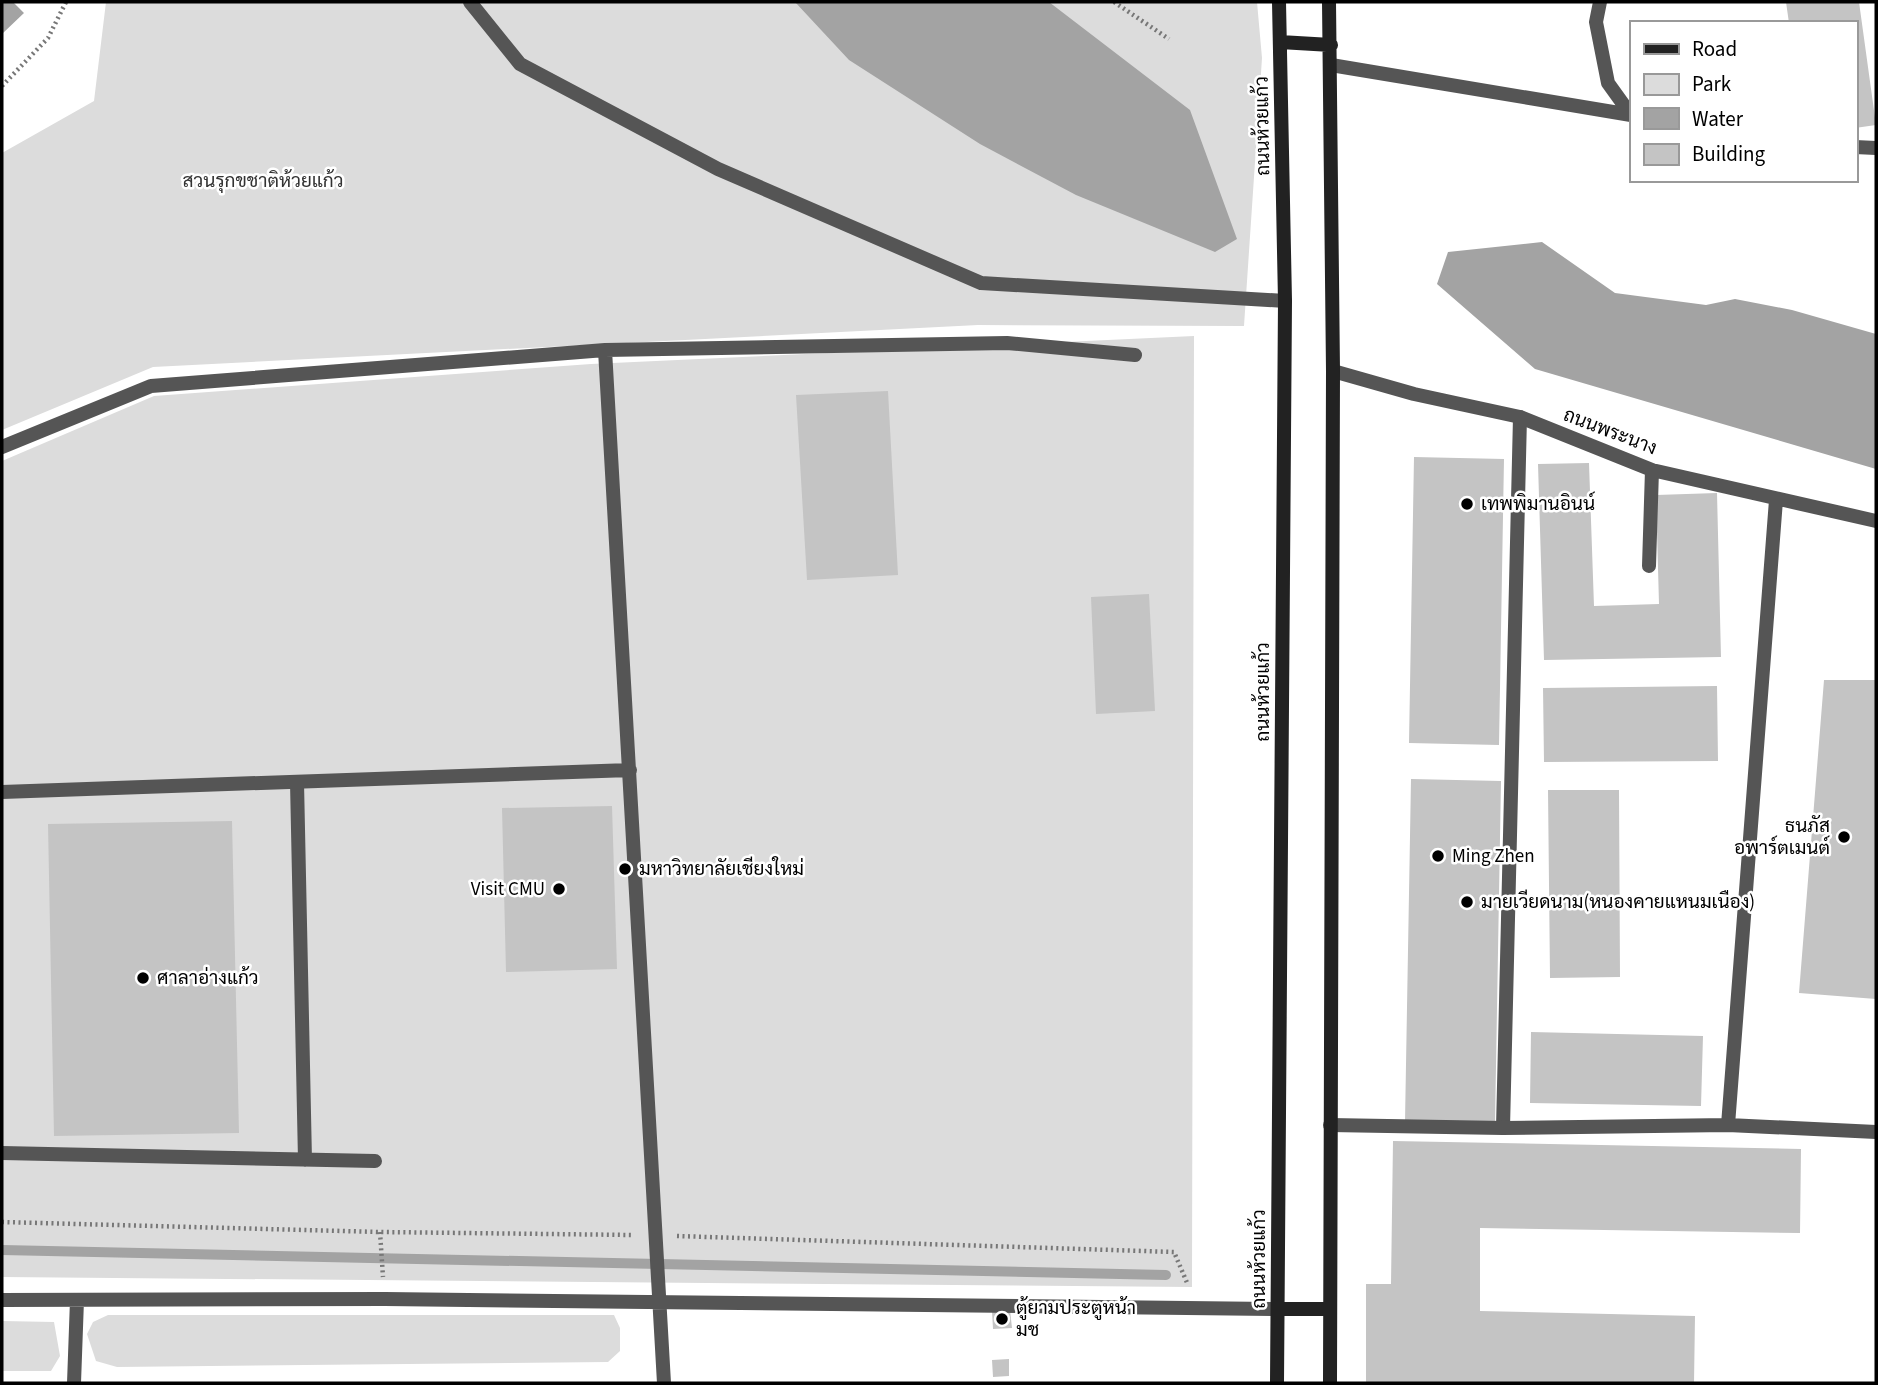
<svg xmlns="http://www.w3.org/2000/svg" width="1878" height="1385" font-family="'Source Sans 3',Sarabun,sans-serif">
	<style>
		.green { fill: #dcdcdc }
		.water { fill: #a3a3a3 }
		.lines { fill: none; stroke-linecap: round; stroke-linejoin: round }
		.stream { stroke: #a3a3a3; stroke-width: 10 }
		.building { fill: #c4c4c4 }
		.path { stroke: #777; stroke-width: 4.5; stroke-dasharray: 2 3.5; stroke-linecap: butt }
		.service { stroke: #555; stroke-width: 14 }
		.minor { stroke: #555; stroke-width: 14 }
		.secondary { stroke: #222; stroke-width: 14 }
		.poi-dot { fill: #000; stroke: #fff; stroke-width: 2.5 }
		.labels { text-anchor: middle; dominant-baseline: central; stroke-width: 5; stroke-linejoin: round; paint-order: stroke }
		.street-label { font-size: 19px; fill: #000; stroke: #fff }
		.park-label { font-size: 19px; fill: #333; stroke: #fff }
		.poi-label { font-size: 19px; fill: #000; stroke: #fff; text-anchor: start }
	</style>
	<rect width="100%" height="100%" fill="#fff"/>
	<path class="green" d="M106,2H1257L1262,58L1244,326L978,325L153,367L2,430V153L94,101Z
		M1194,336L1192,1287L2,1277V461L154,396L591,364Z
		M108,1315H614L620,1328V1351L608,1362L117,1367L96,1361L87,1334L93,1322Z
		M2,1321L54,1322L60,1356L51,1371H2Z"/>
	<path class="water" d="M2,2H13L24,13L2,34Z
		M795,2H1049L1190,110L1237,239L1215,252L1076,195L980,144L849,60Z
		M1542,242L1615,293L1706,305L1735,299L1792,310L1876,334V469L1535,369L1437,284L1448,252Z"/>
	<g class="lines">
		<path class="stream" d="M2,1250L1166,1275"/>
	</g>
	<path class="building" d="M1786,2H1859L1876,125L1855,128V23H1789Z
		M888,391L898,575L807,580L796,395Z
		M1414,457L1504,459L1499,745L1409,743Z
		M1589,463L1594,606L1659,604L1656,495L1717,493L1721,657L1544,660L1538,464Z
		M1149,594L1155,711L1096,714L1091,597Z
		M1824,680H1876V999L1799,993Z
		M1717,686L1718,761L1544,762L1543,688Z
		M1411,779L1501,781L1495,1123L1405,1122Z
		M1548,790H1619L1620,977L1550,978Z
		M612,806L617,969L506,972L502,808Z
		M232,821L239,1133L54,1136L48,824Z
		M1531,1032L1703,1036L1701,1106L1530,1103Z
		M1393,1141L1801,1149L1800,1233L1480,1228V1311L1695,1316L1694,1383H1366V1284H1391Z
		M1010,1310L1012,1328L993,1329L992,1311Z
		M1009,1359V1376L993,1377L992,1360Z"/>
	<g class="lines">
		<path class="path" d="M1114,2L1169,39
			M2,86L48,38L66,2
			M2,1222L380,1232L633,1235
			M380,1232L383,1277
			M677,1236L1174,1252L1188,1285"/>
		<path class="service" d="M470,2L520,64L718,169L981,283L1285,301
			M1600,2L1596,22L1608,83L1631,115
			M1331,65L1631,115
			M1855,147L1876,148
			M605,350L664,1383
			M2,447L151,386L605,350L1007,343L1135,355
			M297,782L305,1160
			M2,792L630,770
			M1503,1128L1520,417
			M2,1153L375,1161
			M2,1300L385,1299L1278,1309
			M74,1383L77,1300"/>
		<path class="minor" d="M1333,371L1414,394L1520,417L1652,470L1876,521
			M1649,566L1652,470
			M1330,1125L1503,1128L1728,1125L1876,1132
			M1728,1125L1776,500"/>
		<path class="secondary" d="M1329,2L1333,371L1330,1383
			M1280,42L1331,45
			M1278,1309H1330
			M1277,1383L1285,301L1279,2"/>
	</g>
	<g class="poi-dot">
		<circle cx="1467" cy="504" r="7"/>
		<circle cx="1844" cy="837" r="7"/>
		<circle cx="1438" cy="856" r="7"/>
		<circle cx="625" cy="869" r="7"/>
		<circle cx="559" cy="889" r="7"/>
		<circle cx="1467" cy="902" r="7"/>
		<circle cx="143" cy="978" r="7"/>
		<circle cx="1002" cy="1319" r="7"/>
	</g>
	<g class="labels">
		<g class="street-label">
			<text transform="translate(1263 126) rotate(-91)">ถนนห้วยแก้ว</text>
			<text transform="translate(1610 432) rotate(21)">ถนนพระนาง</text>
			<text transform="translate(1263 692) rotate(-90)">ถนนห้วยแก้ว</text>
			<text transform="translate(1259 1259) rotate(-90)">ถนนห้วยแก้ว</text>
		</g>
		<g class="park-label">
			<text x="263" y="181">สวนรุกขชาติห้วยแก้ว</text>
		</g>
		<g class="poi-label">
			<text x="1481" y="504">เทพพิมานอินน์</text>
			<text x="1830" y="826" text-anchor="end">ธนภัส<tspan x="1830" dy="22">อพาร์ตเมนต์</tspan></text>
			<text x="1452" y="856">Ming Zhen</text>
			<text x="639" y="869">มหาวิทยาลัยเชียงใหม่</text>
			<text x="545" y="889" text-anchor="end">Visit CMU</text>
			<text x="1481" y="902">มายเวียดนาม(หนองคายแหนมเนือง)</text>
			<text x="157" y="978">ศาลาอ่างแก้ว</text>
			<text x="1016" y="1308">ตู้ยามประตูหน้า<tspan x="1016" dy="22">มช</tspan></text>
		</g>
	</g>
	<rect width="1878" height="1385" fill="none" stroke="#000000" stroke-width="7"/>
	<rect x="1630" y="21" width="228" height="161" fill="#ffffff" stroke="#999999" stroke-width="2"/>
	<rect x="1644" y="44" width="35" height="10" fill="#222222" stroke="#999999" stroke-width="2"/>
	<text x="1692" y="56" font-size="21" fill="#000000">Road</text>
	<rect x="1644" y="74" width="35" height="21" fill="#dcdcdc" stroke="#999999" stroke-width="2"/>
	<text x="1692" y="91" font-size="21" fill="#000000">Park</text>
	<rect x="1644" y="108" width="35" height="21" fill="#a3a3a3" stroke="#999999" stroke-width="2"/>
	<text x="1692" y="126" font-size="21" fill="#000000">Water</text>
	<rect x="1644" y="144" width="35" height="21" fill="#c4c4c4" stroke="#999999" stroke-width="2"/>
	<text x="1692" y="161" font-size="21" fill="#000000">Building</text>
</svg>
